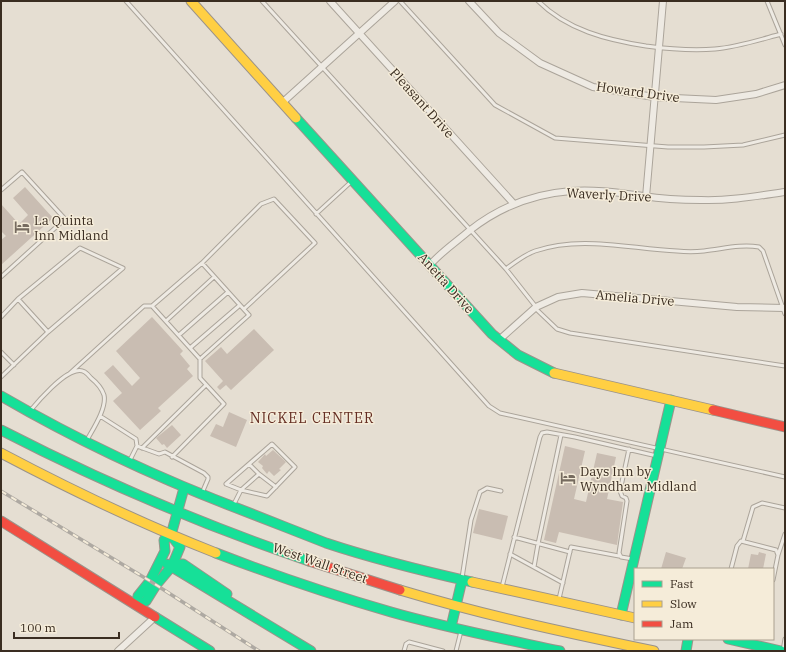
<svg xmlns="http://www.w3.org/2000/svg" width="786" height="652" font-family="'IBM Plex Serif',serif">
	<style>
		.building { fill: #c9bdb2 }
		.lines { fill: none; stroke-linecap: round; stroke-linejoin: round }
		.lane-casing { stroke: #aba49a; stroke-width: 5 }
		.street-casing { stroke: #aba49a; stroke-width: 8 }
		.fast-casing { stroke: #9b938a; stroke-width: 11 }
		.slow-casing { stroke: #9b938a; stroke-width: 11 }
		.jam-casing { stroke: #9b938a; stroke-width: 11 }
		.lane { stroke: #eeeae3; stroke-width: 3 }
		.street { stroke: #eeeae3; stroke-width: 6 }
		.fast { stroke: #16e098; stroke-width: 9 }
		.slow { stroke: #ffcf43; stroke-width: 9 }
		.jam { stroke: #f24e42; stroke-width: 9 }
		.rail-casing { stroke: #aea9a2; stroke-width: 3.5 }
		.rail { stroke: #f5ecd9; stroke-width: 2; stroke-dasharray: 6; stroke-linecap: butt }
		.labels { text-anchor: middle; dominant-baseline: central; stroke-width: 3; stroke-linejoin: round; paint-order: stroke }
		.street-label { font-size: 13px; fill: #3a2d21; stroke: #f5ecd9 }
		.poi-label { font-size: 13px; fill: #3a2d21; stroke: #f5ecd9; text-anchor: start }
		.neighbourhood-label { font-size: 14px; letter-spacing: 1px; fill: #652e23; stroke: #f5ecd9 }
	</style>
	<rect width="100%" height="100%" fill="#e5ded2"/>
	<path class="building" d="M25,187L53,218L1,265V240L6,236L1,231V204L19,224L28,215L13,198Z
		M152,317L183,351L180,354L190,366L187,369L193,376L158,408L161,411L140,430L113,401L122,393L104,373L113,365L132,386L140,378L116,351Z
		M254,329L274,350L231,390L226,385L220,390L217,387L223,381L205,361L221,347L227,354Z
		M229,412L247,420L236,447L210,436L216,424L223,427Z
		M172,425L181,435L167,448L164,444L162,445L156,438Z
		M565,446L585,451L574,499L586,502L597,453L616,457L607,499L623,502L617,545L559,532L556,543L544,540Z
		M273,450L286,462L279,469L281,470L274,476L269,471L267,474L262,468L263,466L258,462L265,454L266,456Z
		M479,509L508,516L502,540L473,533Z
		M666,552L686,558L682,569H661Z
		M759,552L766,554L763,569H748L751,554L758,555Z"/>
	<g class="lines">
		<g class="lane-casing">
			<path id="lane" d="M126,1L489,406L500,413L785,477
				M262,1L506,269L536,307
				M400,1L495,105L555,138L668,147H704L743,145L785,135
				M538,1C567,30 607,40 646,46C669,49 692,51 715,49C738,47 759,40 781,34
				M767,1L785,45
				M1,190L22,172L65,219L1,277
				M316,214L352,181
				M202,263L261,204L274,199L315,243L244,309
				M506,269C515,262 524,255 535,251C581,235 630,249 677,251C686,252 695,252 704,251C723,249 740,244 759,247L763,251L785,314
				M18,299L48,332
				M535,308L557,329L570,333L785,366
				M1,317L18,299L80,248L123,268L48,332L1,377
				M166,321L214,277
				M179,335L228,292
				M190,348L240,305
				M1,352L14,365
				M69,374L144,306H152L202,263L249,315L200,359L152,306
				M30,411C39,400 62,374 76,371C83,369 87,373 91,378C96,382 102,389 104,395C107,408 93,429 87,440
				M100,416L136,439L137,446L129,462
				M137,446L159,454L165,452L204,473L208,477V479L202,493
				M142,448L206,385
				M629,449L620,491L622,496L626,498L627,501L619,553L621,557L633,559
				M172,457L224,404L200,378V359
				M249,464L259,474
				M233,506L241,490L267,496L295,467L272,444L226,484L241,490L259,474L276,487
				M514,537L570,552
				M743,541L753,507L762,503L785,508
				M510,554L563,583
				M778,555L785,534
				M534,567L538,544L561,435
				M731,569L737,546L741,541L776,550L778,555L773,580
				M462,578L471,520L480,492L487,488L501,491
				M502,587L540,437L542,433L547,432L575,437L657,456
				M559,599L571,547L619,556
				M404,651L406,644L409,642L443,651
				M456,651L461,631
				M783,651L785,639"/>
		</g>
		<g class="street-casing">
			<path id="street" d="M330,1L514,204
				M469,1L499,33L540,63L593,87L654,97L716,100L756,94L785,85
				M283,102L395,1
				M646,197L663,1
				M430,265C441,252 456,242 469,231C499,207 532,194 571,191C595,189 620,193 643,196C662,199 682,200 701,200C729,201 757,196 785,192
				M499,340L536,307L558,297L582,293L737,307L785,308
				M118,651L155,617"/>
		</g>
		<g class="fast-casing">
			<path id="fast" d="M296,118L492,334L518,355L554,373
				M1,396C80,442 162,480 247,512C273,522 300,533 326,543C374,559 423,571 472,582
				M1,430C100,481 203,525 309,561
				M171,535L180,547L172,566L156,585L146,601L137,605L138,596L150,581L165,551L164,540L171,535L184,488
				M216,553C273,575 332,595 391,612C447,628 504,639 560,651
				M167,564L311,651
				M172,566L183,564L227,594
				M621,615L671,400
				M155,617L210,651
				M451,627L462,580
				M728,639L781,651
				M686,651L688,639"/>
		</g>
		<g class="slow-casing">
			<path id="slow" d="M191,1L296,118
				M554,373L713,410
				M1,453C71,490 142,524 216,553
				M472,582L635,618
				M400,590C483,615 568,633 654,651"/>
		</g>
		<g class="jam-casing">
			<path id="jam" d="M713,410L785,427
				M1,521L155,617
				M309,561L400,590"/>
		</g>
		<use href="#lane" class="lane"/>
		<use href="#street" class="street"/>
		<use href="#fast" class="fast"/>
		<use href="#slow" class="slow"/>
		<use href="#jam" class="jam"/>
		<g class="rail-casing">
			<path id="rail" d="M1,491L150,581L259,651"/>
		</g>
		<use href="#rail" class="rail"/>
	</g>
	<defs>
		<g id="hotel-bare" transform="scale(1.2)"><path d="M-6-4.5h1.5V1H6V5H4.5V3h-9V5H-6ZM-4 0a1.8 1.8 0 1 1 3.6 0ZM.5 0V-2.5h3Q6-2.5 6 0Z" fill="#766b5f" stroke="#f5ecd9" stroke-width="2.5" paint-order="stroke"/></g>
	</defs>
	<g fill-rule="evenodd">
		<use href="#hotel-bare" x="22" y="227"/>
		<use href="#hotel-bare" x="568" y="478"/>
	</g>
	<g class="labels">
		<g class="street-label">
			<text transform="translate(638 92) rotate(8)">Howard Drive</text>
			<text transform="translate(422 103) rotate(48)">Pleasant Drive</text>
			<text transform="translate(609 195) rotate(3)">Waverly Drive</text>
			<text transform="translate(446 283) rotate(48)">Anetta Drive</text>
			<text transform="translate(635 298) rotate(5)">Amelia Drive</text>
			<text transform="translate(320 563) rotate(19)">West Wall Street</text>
		</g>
		<g class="poi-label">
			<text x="34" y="220">La Quinta<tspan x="34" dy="15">Inn Midland</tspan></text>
			<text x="580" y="471">Days Inn by<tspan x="580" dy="15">Wyndham Midland</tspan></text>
		</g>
		<g class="neighbourhood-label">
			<text x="312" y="418">NICKEL CENTER</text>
		</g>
	</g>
	<rect width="786" height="652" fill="none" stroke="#3a2d21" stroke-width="4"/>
	<rect x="634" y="568" width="140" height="72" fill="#f5ecd9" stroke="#aaa08f"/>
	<rect x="642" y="581" width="20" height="6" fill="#16e098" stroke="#aaa08f"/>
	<text x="670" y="588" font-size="12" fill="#3a2d21">Fast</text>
	<rect x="642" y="601" width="20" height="6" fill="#ffcf43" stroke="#aaa08f"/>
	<text x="670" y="608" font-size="12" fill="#3a2d21">Slow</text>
	<rect x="642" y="621" width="20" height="6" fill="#f24e42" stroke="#aaa08f"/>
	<text x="670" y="628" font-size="12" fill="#3a2d21">Jam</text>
	<path d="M14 632v6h105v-6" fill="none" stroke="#3a2d21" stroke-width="2"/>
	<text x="20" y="632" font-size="12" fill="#3a2d21" stroke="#f5ecd9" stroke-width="3" paint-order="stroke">100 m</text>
</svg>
